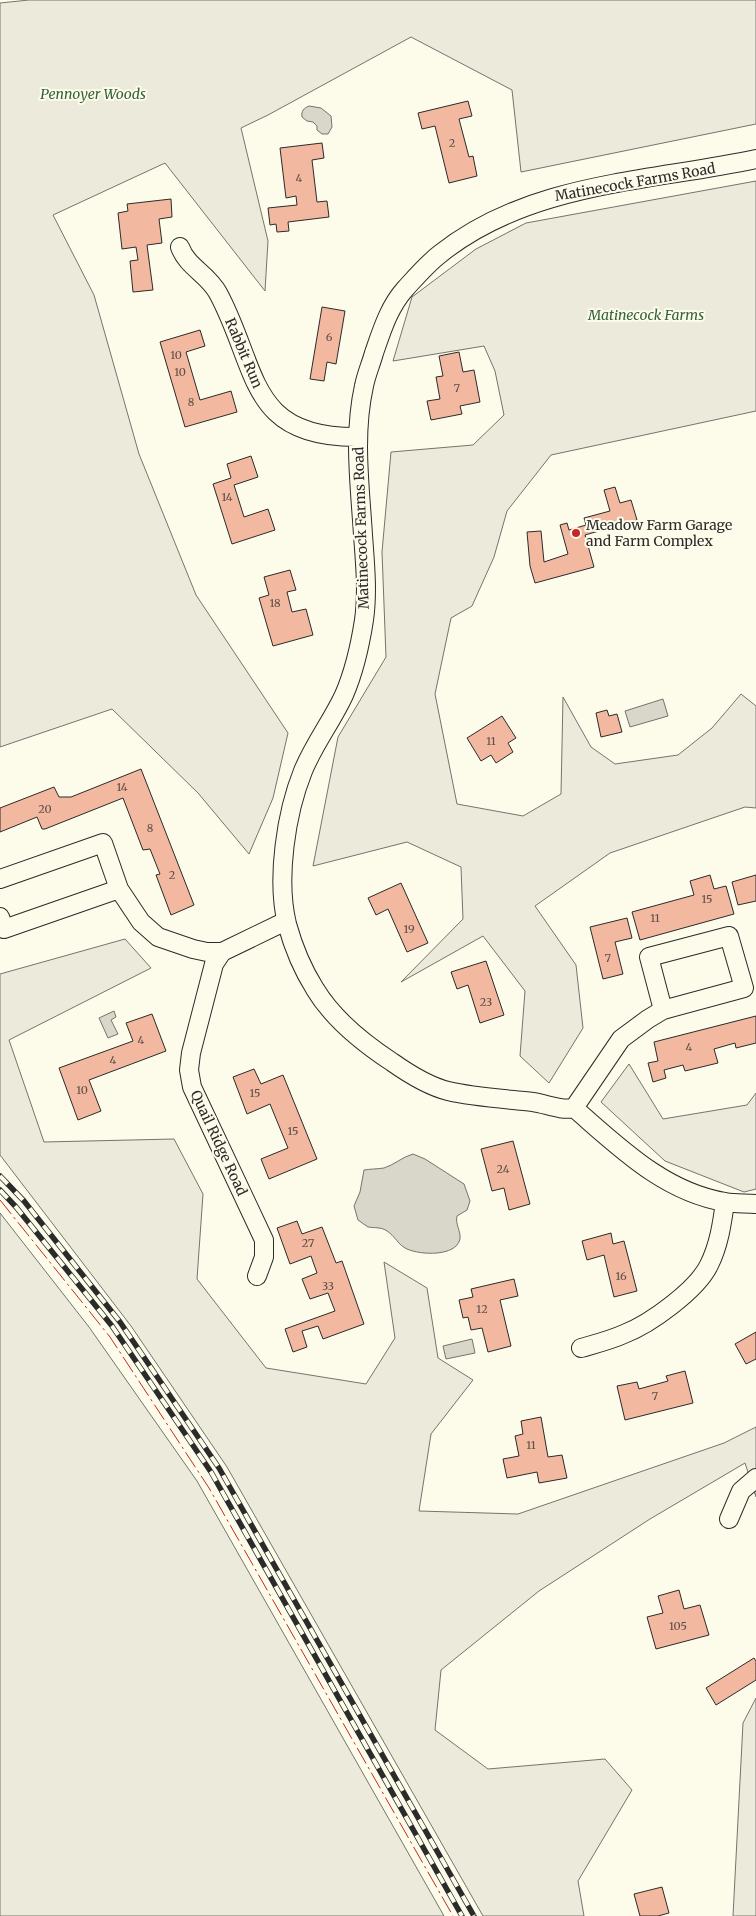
<svg xmlns="http://www.w3.org/2000/svg" width="756" height="1916" font-family="Merriweather,serif">
	<style>
		.green { fill: #ecebdb; stroke: #74746e }
		.water { fill: #d8d7c9; stroke: #74746e }
		.building { fill: #f2b8a0; stroke: #2b2b2b }
		.lines { fill: none; stroke-linecap: round; stroke-linejoin: round }
		.minor-casing { stroke: #2b2b2b; stroke-width: 20 }
		.minor { stroke: #fdfbea; stroke-width: 18 }
		.rail-casing { stroke: #2b2b2b; stroke-width: 5.5 }
		.rail { stroke: #fdfbea; stroke-width: 4; stroke-dasharray: 11; stroke-linecap: butt }
		.power { stroke: #c62828; stroke-width: 1; stroke-dasharray: 18 4 2.5 4; stroke-linecap: butt }
		.poi-dot { fill: #c62828; stroke: #fdfbea; stroke-width: 2 }
		.labels { text-anchor: middle; dominant-baseline: central; stroke-width: 4; stroke-linejoin: round; paint-order: stroke }
		.number-label { font-size: 11px; fill: #5d4e48 }
		.park-label { font-size: 14px; font-style: italic; fill: #34623c; stroke: #fdfbea }
		.street-label { font-size: 14px; fill: #2b2b2b; stroke: #fdfbea }
		.poi-label { font-size: 14px; fill: #2b2b2b; stroke: #fdfbea; text-anchor: start }
	</style>
	<rect width="100%" height="100%" fill="#fdfbea"/>
	<path class="green" d="M29,0H756V124L521,172L512,90L411,37L268,115L241,128L268,241L265,291L165,163L53,215L94,295L139,454L196,595L288,733L273,798L249,854L198,793L112,709L0,747V3Z
		M756,181V411L551,455L507,511L494,557L472,606L451,618L435,694L457,804L523,816L561,794L563,697L591,747L615,764L678,755L712,728L741,694L756,706V808L745,807L610,853L535,906L576,965L583,1028L549,1083L520,1056L525,991L483,936L401,982L463,919L461,867L407,842L313,866L338,737L386,657L382,552L391,452L473,445L504,415L495,371L484,346L393,361L412,297L476,249L526,223Z
		M125,939L151,968L9,1040L44,1142L174,1139L203,1194L197,1279L266,1368L366,1384L395,1338L384,1262L427,1288L438,1358L473,1380L431,1434L419,1511L518,1514L724,1443L756,1427V1497L745,1463L650,1519L539,1591L441,1670L435,1730L488,1769L605,1759L632,1790L578,1881L584,1916H483L227,1467L131,1326L0,1155V974Z
		M629,1064L663,1119L747,1105L756,1093V1189L744,1192L665,1161L601,1102Z
		M0,1213L89,1327L197,1481L444,1916H0Z
		M756,1698V1916H733L743,1723Z"/>
	<path class="water" d="M309,106L321,108L331,116L332,127L328,134H322L317,130V126L313,122L307,121L302,117C301,111 304,108 309,106Z
		M663,699L668,716L630,727L625,711Z
		M114,1011L116,1017L111,1020L118,1034L108,1038L99,1018Z
		M413,1154L425,1159L464,1184L470,1201L467,1210L457,1216C455,1224 461,1231 460,1239C456,1257 420,1255 407,1249C398,1245 395,1236 387,1231C382,1227 374,1228 368,1227C365,1225 361,1222 358,1220L354,1206L360,1192L364,1170C370,1169 377,1169 384,1168C394,1165 402,1157 413,1154Z
		M472,1339L475,1353L446,1359L443,1346Z"/>
	<path class="building" d="M468,101L472,116L459,119L469,157L473,156L477,176L449,183L435,126L422,129L418,113Z
		M322,143L324,158L312,160L317,202L327,201L329,217L288,222L289,231L277,232L276,224L270,225L268,208L297,205L296,196L286,198L280,148Z
		M171,199L172,217L159,219L162,243L147,245L153,290L133,292L130,261L138,260L136,247L122,249L118,213L128,211L127,204Z
		M322,307L345,311L336,364L327,362L324,381L310,379Z
		M200,330L205,346L186,352L200,400L231,391L237,412L185,427L160,342Z
		M459,352L463,372L474,370L480,402L460,406L462,414L431,420L427,401L440,399L436,377L443,376L439,356Z
		M251,456L258,477L234,485L244,517L268,509L275,530L232,544L213,484L231,478L227,464Z
		M615,487L620,503L631,500L637,520L585,535L594,567L535,583L530,566L527,532L541,531L544,562L568,554L560,525L567,523L569,530L586,525L584,518L610,511L604,490Z
		M290,570L296,590L287,592L292,612L306,609L313,635L273,646L259,598L269,595L264,577Z
		M607,710L609,716L617,714L622,732L601,737L596,713Z
		M502,716L516,738L508,743L513,752L496,763L491,755L481,761L467,738Z
		M141,769L194,905L171,915L156,875L160,874L150,849L143,850L123,798L45,829H42L37,817L0,832V808L54,787L59,797H71Z
		M710,875L714,889L726,886L734,914L640,940L632,912L694,895L690,881Z
		M756,875V901L738,905L732,882Z
		M401,883L428,943L407,952L388,909L376,915L368,898Z
		M627,918L632,938L615,942L623,974L603,979L590,927Z
		M486,961L504,1015L480,1023L468,985L457,989L451,972Z
		M152,1014L166,1051L89,1080L101,1111L78,1120L59,1068L133,1041L126,1023Z
		M756,1016V1043L736,1048L735,1043L714,1049L718,1063L685,1071L683,1065L664,1070L666,1078L653,1082L648,1063L658,1061L654,1042Z
		M254,1069L261,1084L283,1075L317,1159L269,1179L261,1159L288,1148L270,1104L247,1114L233,1077Z
		M513,1141L530,1204L509,1210L504,1188L492,1191L481,1149Z
		M297,1221L302,1234L322,1227L336,1263L342,1261L364,1324L323,1339L318,1326L302,1331L307,1347L293,1352L285,1329L335,1311L328,1293L310,1299L302,1279L317,1273L311,1256L290,1264L277,1228Z
		M611,1233L613,1244L624,1241L637,1291L614,1297L604,1255L587,1260L582,1241Z
		M514,1279L518,1296L500,1300L511,1346L488,1352L482,1328L471,1330L468,1317L463,1318L459,1300L473,1297L471,1289Z
		M756,1332V1359L746,1364L735,1344Z
		M685,1371L693,1403L625,1420L617,1386L637,1382L639,1389L668,1381L666,1376Z
		M541,1417L548,1457L562,1455L567,1478L539,1483L537,1472L507,1478L503,1459L519,1456L515,1436L523,1434L521,1421Z
		M679,1590L684,1609L700,1605L709,1635L656,1649L647,1617L663,1613L658,1596Z
		M754,1658L756,1661V1680L716,1705L706,1688Z
		M662,1887L669,1913L658,1916H640L634,1894Z"/>
	<g class="lines">
		<g class="minor-casing">
			<path id="minor" d="M180,247C187,267 208,274 218,293C259,369 247,438 358,437
				M0,879L103,843L119,889L141,922L158,937L193,949L207,952H222L286,921
				M0,917L4,929L119,889
				M222,952L214,964L191,1053L189,1070L192,1087L264,1240V1257L257,1276
				M574,1108C560,1111 547,1104 533,1102C507,1099 473,1097 448,1091C428,1086 409,1074 392,1062C363,1043 333,1019 315,989C303,970 293,946 287,924C276,879 286,813 303,771C314,744 332,721 344,695C354,672 360,646 364,620C368,592 365,563 363,535C360,486 353,435 364,386C366,375 371,364 374,353C382,330 389,307 405,289C416,277 427,264 440,254C530,182 649,182 756,159
				M574,1108L621,1039L648,1019L663,1010L744,988L729,936L649,957L663,1010
				M574,1108C619,1147 664,1192 725,1202C735,1204 746,1203 756,1204
				M581,1348C595,1344 611,1340 624,1334C650,1324 697,1290 709,1265C719,1245 722,1224 725,1202
				M729,1519L741,1491L756,1478"/>
		</g>
		<use href="#minor" class="minor"/>
		<g class="rail-casing">
			<path id="rail" d="M0,1176L24,1201L120,1322L219,1468L474,1916
				M0,1190L16,1207L112,1326L211,1472L462,1916"/>
		</g>
		<use href="#rail" class="rail"/>
		<path class="power" d="M0,1200L110,1337L209,1488L453,1916"/>
	</g>
	<circle class="poi-dot" cx="576" cy="533" r="5"/>
	<g class="labels">
		<g class="number-label">
			<text x="452" y="143">2</text>
			<text x="299" y="178">4</text>
			<text x="329" y="337">6</text>
			<text x="176" y="355">10</text>
			<text x="180" y="372">10</text>
			<text x="457" y="388">7</text>
			<text x="191" y="402">8</text>
			<text x="227" y="497">14</text>
			<text x="275" y="603">18</text>
			<text x="491" y="741">11</text>
			<text x="122" y="787">14</text>
			<text x="45" y="809">20</text>
			<text x="150" y="828">8</text>
			<text x="172" y="875">2</text>
			<text x="707" y="899">15</text>
			<text x="655" y="918">11</text>
			<text x="409" y="929">19</text>
			<text x="608" y="958">7</text>
			<text x="486" y="1002">23</text>
			<text x="141" y="1040">4</text>
			<text x="689" y="1047">4</text>
			<text x="113" y="1060">4</text>
			<text x="82" y="1090">10</text>
			<text x="255" y="1093">15</text>
			<text x="293" y="1131">15</text>
			<text x="503" y="1169">24</text>
			<text x="308" y="1243">27</text>
			<text x="621" y="1276">16</text>
			<text x="328" y="1286">33</text>
			<text x="482" y="1309">12</text>
			<text x="655" y="1396">7</text>
			<text x="531" y="1445">11</text>
			<text x="678" y="1626">105</text>
		</g>
		<g class="park-label">
			<text x="93" y="94">Pennoyer Woods</text>
			<text x="646" y="315">Matinecock Farms</text>
		</g>
		<g class="street-label">
			<text transform="translate(635 182) rotate(-10)">Matinecock Farms Road</text>
			<text transform="translate(244 353) rotate(67)">Rabbit Run</text>
			<text transform="translate(361 528) rotate(-92)">Matinecock Farms Road</text>
			<text transform="translate(219 1143) rotate(65)">Quail Ridge Road</text>
		</g>
		<g class="poi-label">
			<text x="586" y="525">Meadow Farm Garage<tspan x="586" dy="16">and Farm Complex</tspan></text>
		</g>
	</g>
</svg>
